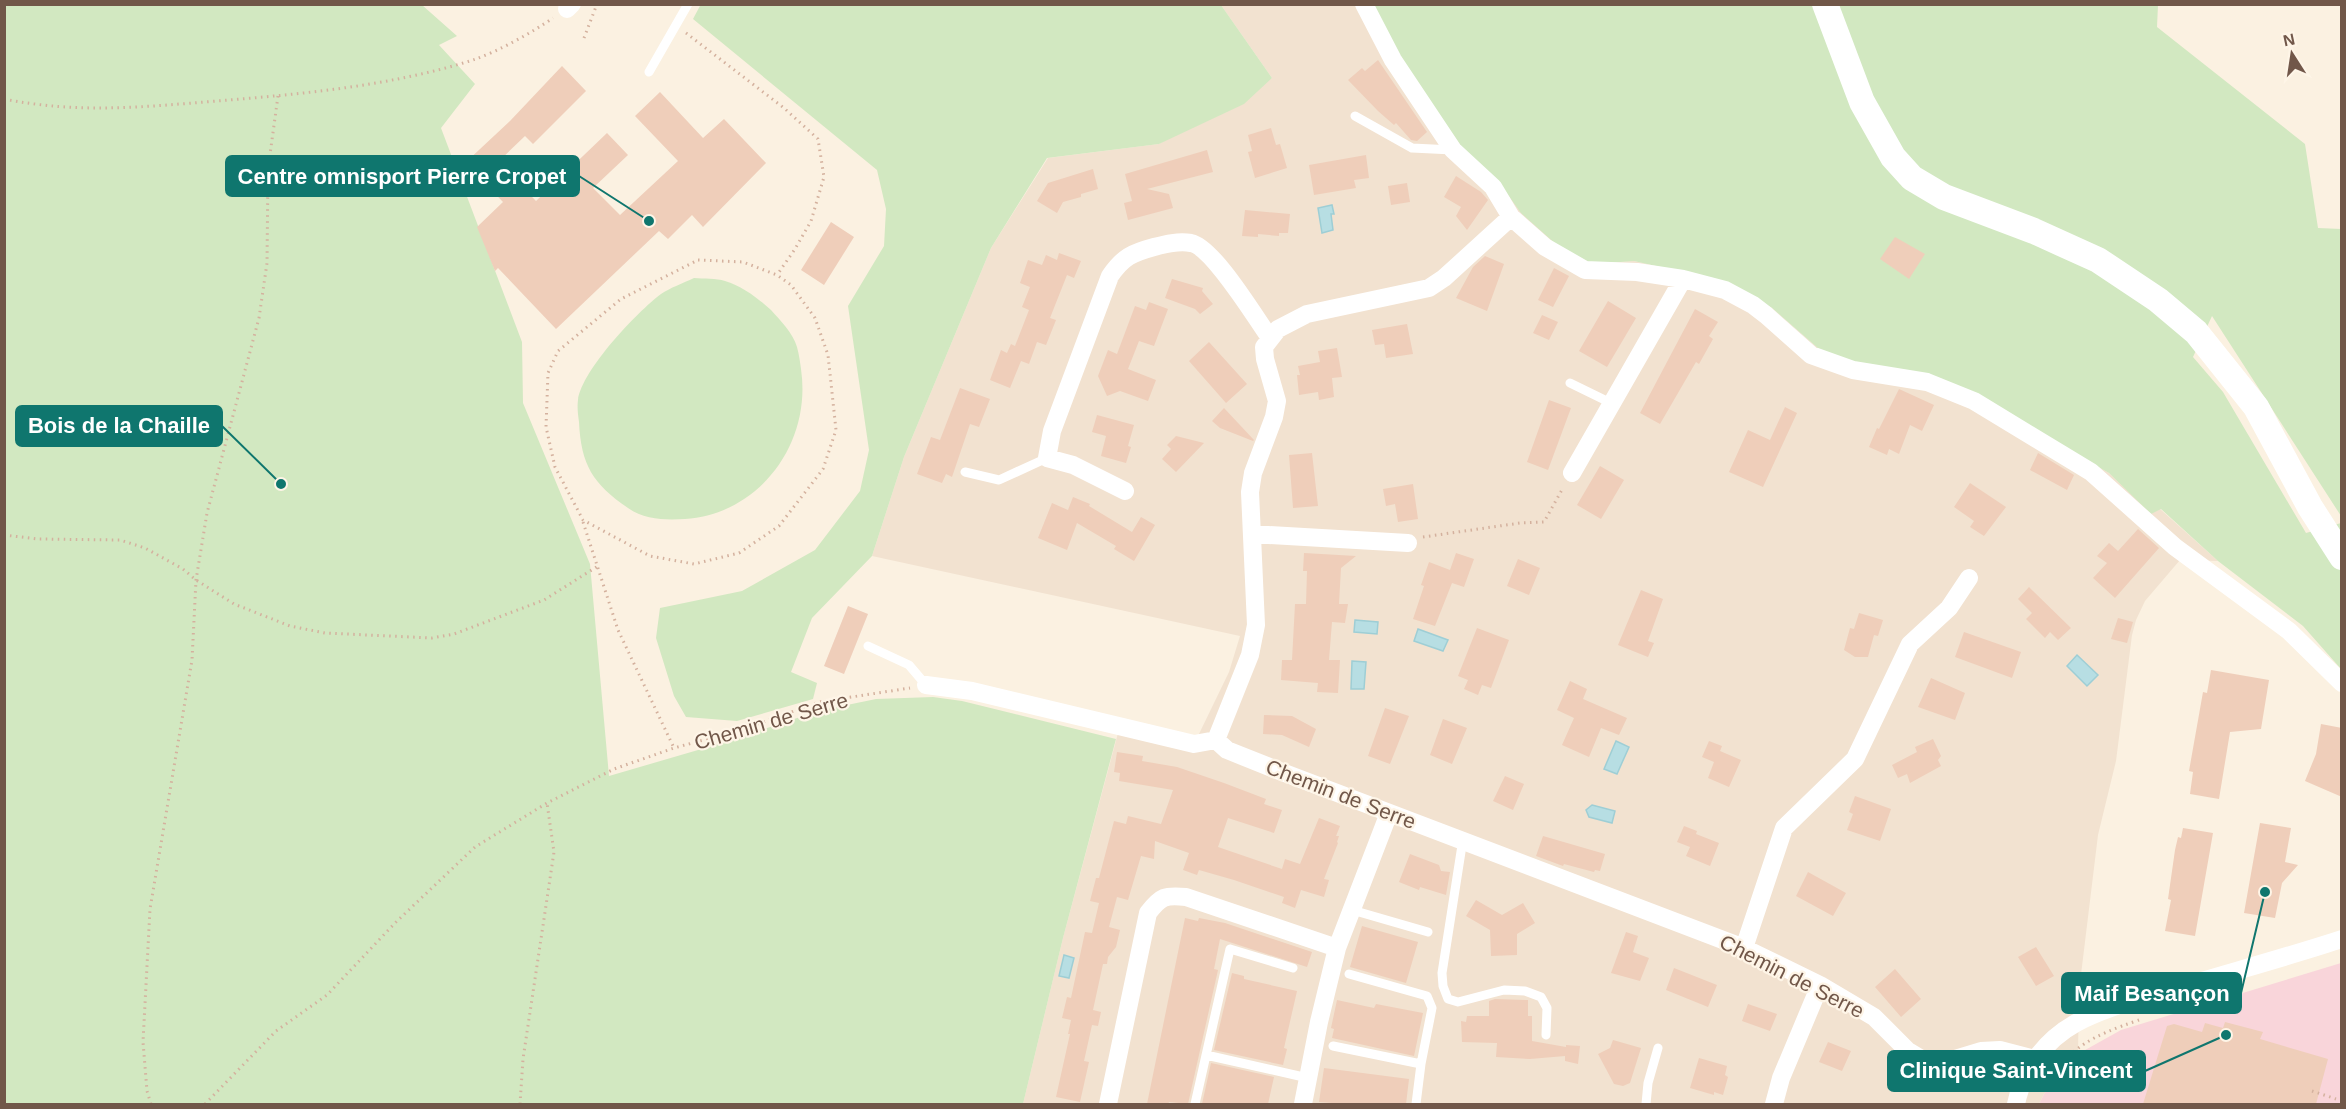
<svg xmlns="http://www.w3.org/2000/svg" width="2346" height="1109" font-family="Helvetica,sans-serif">
	<style>
		.residential { fill: #f2e2d0 }
		.medical { fill: #f9d5da }
		.green { fill: #d2e8c1 }
		.water { fill: #b7dee3; stroke: #9eced5; stroke-width: 1.5 }
		.building { fill: #efceba }
		.lines { fill: none; stroke-linecap: round; stroke-linejoin: round }
		.path { stroke: #d4b19e; stroke-width: 3; stroke-dasharray: 1.5 4.5; stroke-linecap: butt }
		.service { stroke: #fff; stroke-width: 9 }
		.minor { stroke: #fff; stroke-width: 18 }
		.secondary { stroke: #fff; stroke-width: 26 }
		.labels { text-anchor: middle; dominant-baseline: central; stroke-width: 4.5; stroke-linejoin: round; paint-order: stroke }
		.street-label { font-size: 21px; fill: #715749; stroke: #fef5e7 }
		.leader { fill: none; stroke: #0f766e; stroke-width: 2 }
		.callout-dot { fill: #0f766e; stroke: #fef5e7; stroke-width: 2 }
		.callout { fill: #0f766e; stroke: #0f766e; stroke-width: 2 }
		.callout-label { font-size: 22px; text-anchor: middle; font-weight: bold; fill: #fff }
	</style>
	<rect width="100%" height="100%" fill="#fbf1e1"/>
	<path class="residential" d="M1371,4L1593,264L1634,261L1712,279L1742,291L1772,308L1819,349L1932,377L2081,456L2109,473L2151,513L2160,509L2218,561L2180,560L2145,601L2136,620L2132,635L2116,761L2098,835L2079,991L2078,1054L2061,1070L2044,1094L2039,1104H1023L1063,938L1121,722L1198,736L1229,672L1240,636L872,556L904,457L991,248L1048,158L1159,144L1272,78L1221,5Z"/>
	<path class="medical" d="M2341,963V1104H2039L2044,1094L2061,1070L2078,1054L2121,1030Z"/>
	<path class="green" d="M701,4L1221,5L1272,78L1244,104L1159,144L1047,158L991,248L904,457L872,556L812,618L791,672L817,683L813,699L737,721L686,717L674,696L656,638L660,608L742,591L815,550L860,491L869,450L848,306L884,246L886,209L877,170L693,19Z
		M5,5H422L457,36L439,45L475,84L441,128L522,342L523,403L590,564L609,776L722,743L818,711L876,699L933,697L962,701L1116,739L1063,938L1023,1104H5Z
		M1371,5H2158L2157,27L2305,144L2318,228L2341,229V516L2212,316L2193,357L2223,392L2306,533L2341,523V669L2303,626L2218,561L2161,509L2151,514L2109,473L1963,390L1851,363L1819,349L1772,308L1742,291L1712,279L1634,261L1593,264L1559,247L1521,213L1503,188L1463,149L1394,49Z
		M694,278C704,279 716,278 725,281C742,286 759,299 771,310C780,320 793,333 797,347C799,354 800,362 801,369C812,443 760,514 685,519C666,520 645,520 628,508C593,484 581,465 579,422C578,415 577,407 578,400C582,370 637,312 661,294C670,288 683,283 694,278Z"/>
	<path class="water" d="M1332,205L1334,214H1331L1333,230L1322,233L1318,208Z
		M1355,620L1378,622L1377,634L1354,632Z
		M1418,629L1448,640L1443,651L1414,641Z
		M2077,655L2098,675L2087,686L2067,666Z
		M1352,661L1366,662L1364,689H1351Z
		M1616,741L1629,747L1617,774L1604,769Z
		M1592,805L1615,811L1612,823L1589,817L1586,810Z
		M1064,955L1074,958L1069,978L1059,976Z"/>
	<path class="building" d="M1378,60L1427,132L1417,141L1411,140L1396,123L1394,125L1378,111L1348,80L1362,68L1365,71Z
		M562,66L586,91L533,144L525,136L498,162L536,201L607,133L628,155L593,188L620,215L678,161L635,116L660,92L703,138L724,119L766,163L703,227L692,215L668,239L659,231L556,329L498,268L495,271L477,227L503,202L465,163L510,121Z
		M1271,128L1276,145L1280,144L1287,168L1255,178L1248,152L1252,151L1248,135Z
		M1207,150L1213,172L1147,189L1169,194L1173,208L1128,220L1124,203L1132,201L1125,174Z
		M1366,155L1369,178L1354,180L1356,188L1314,195L1309,165Z
		M1093,169L1098,189L1081,194V197L1063,202L1057,213L1037,201L1048,183Z
		M1456,176L1481,192L1488,200L1467,230L1456,216L1461,207L1444,197Z
		M1407,183L1410,202L1391,205L1388,186Z
		M1245,210L1290,214L1288,233H1279V236L1258,234V237L1242,236Z
		M831,222L854,237L824,285L801,270Z
		M1895,237L1925,254L1909,279L1880,259Z
		M1059,253L1081,261L1074,278L1067,275L1050,318L1056,320L1046,345L1037,342L1029,364L1021,361L1010,388L990,380L1001,350L1007,353L1011,344L1015,346L1029,310L1022,307L1030,287L1020,283L1028,260L1042,265L1046,255L1057,260Z
		M1485,256L1504,264L1487,311L1456,298L1473,267Z
		M1554,268L1569,276L1553,307L1538,300Z
		M1172,279L1203,288L1202,291L1213,304L1200,314L1195,309L1165,298Z
		M1608,301L1636,318L1607,367L1579,351Z
		M1149,302L1168,309L1154,346L1139,341L1128,369L1156,380L1148,401L1120,391L1107,396L1098,376L1108,350L1117,354L1135,306L1146,310Z
		M1695,309L1718,322L1709,336L1713,339L1699,364L1696,362L1660,424L1640,413Z
		M1542,315L1558,322L1549,340L1533,333Z
		M1407,324L1413,354L1386,358L1384,344L1375,345L1372,330Z
		M1209,342L1247,384L1226,403L1189,361Z
		M1337,348L1342,377L1332,378L1334,397L1319,400L1318,392L1299,395L1297,375H1300L1298,366L1320,362L1318,351Z
		M960,388L990,399L979,427L970,424L952,477L946,474L942,483L917,474L931,437L940,440Z
		M1899,389L1934,405L1922,431L1910,425L1899,454L1889,449L1887,455L1869,447L1877,428L1879,429Z
		M1549,400L1571,408L1548,470L1527,462Z
		M1785,407L1797,413L1763,487L1729,472L1748,430L1770,440Z
		M1224,408L1254,440L1253,441L1220,428L1212,421Z
		M1097,415L1134,425L1128,446L1131,447L1126,463L1101,456L1106,436L1092,432Z
		M1176,436L1204,443L1176,472L1162,459L1171,449L1167,445Z
		M1312,453L1318,506L1293,508L1289,455Z
		M2038,453L2074,475L2067,490L2030,470Z
		M1600,466L1624,480L1601,519L1577,505Z
		M1970,483L2006,507L1984,536L1970,527L1974,521L1954,507Z
		M1413,484L1418,519L1398,522L1395,504L1386,506L1383,489Z
		M1073,497L1090,504L1089,506L1132,532L1141,517L1155,525L1134,561L1114,549L1116,546L1077,523L1067,550L1038,538L1052,503L1068,510Z
		M2138,529L2159,548L2115,598L2093,578L2107,563L2097,556L2109,543L2118,551Z
		M1304,553L1356,556L1341,568L1339,604H1348L1345,623L1332,622L1329,660H1340L1338,693L1317,692L1318,683L1281,680L1282,660H1292L1295,604H1306L1307,571H1303Z
		M1456,553L1474,559L1464,587L1452,583L1435,626L1413,619L1424,586L1421,585L1429,562L1450,570Z
		M1518,559L1540,568L1529,595L1507,586Z
		M2029,587L2071,628L2058,640L2050,632L2045,638L2026,619L2032,613L2018,599Z
		M1641,590L1663,599L1648,641L1654,643L1648,657L1618,645Z
		M848,606L868,614L844,674L824,666Z
		M1859,613L1883,620L1878,636L1874,635L1868,657H1855L1844,650L1850,628L1854,629Z
		M2118,618L2133,622L2127,643L2111,639Z
		M1477,628L1509,640L1491,688L1482,685L1478,695L1464,689L1468,680L1458,676Z
		M1964,632L2021,652L2012,678L1955,657Z
		M2211,670L2269,680L2261,729L2230,732L2219,799L2190,794L2193,772L2189,771L2203,692L2207,693Z
		M1931,678L1965,693L1955,720L1918,707Z
		M1570,681L1587,689L1583,699L1627,718L1619,735L1601,728L1589,757L1562,745L1574,718L1557,710Z
		M1385,708L1409,716L1390,764L1368,756Z
		M1264,715L1292,716L1316,729L1309,747L1282,735L1263,734Z
		M1443,719L1467,728L1452,764L1430,755Z
		M2321,724L2342,728V797L2305,781L2316,754Z
		M1933,739L1941,756L1938,760L1941,766L1910,783L1907,774L1898,778L1892,765L1917,752L1915,747Z
		M1709,741L1722,746L1720,751L1741,760L1729,787L1708,778L1714,762L1702,757Z
		M1117,752L1143,756L1142,761L1177,767L1224,783L1266,799L1264,804L1282,810L1274,833L1228,818L1218,847L1282,869L1285,859L1300,864L1319,818L1340,826L1336,836H1339L1337,842L1338,843L1324,879L1329,880L1324,897L1301,890L1295,908L1282,903L1284,897L1234,880L1199,870L1197,875L1183,870L1189,853L1155,841L1154,859L1141,856L1128,900L1117,897L1109,927L1120,930L1116,947L1108,957L1107,964H1103L1093,1010L1101,1012L1098,1026L1092,1025L1084,1061L1089,1062L1080,1102L1056,1097L1070,1034H1068L1071,1020L1062,1018L1067,997L1071,998L1085,932L1092,933L1099,903L1090,901L1096,878H1099L1114,821L1126,824L1128,816L1161,824L1173,790L1119,781L1120,773L1114,772Z
		M1505,776L1524,784L1513,810L1493,801Z
		M1855,796L1891,809L1880,841L1847,830L1853,814L1849,812Z
		M2260,823L2291,828L2285,862L2298,865L2282,883L2275,918L2244,913Z
		M1684,826L1697,831L1696,834L1719,843L1710,866L1686,856L1690,847L1677,842Z
		M2183,828L2213,833L2195,936L2165,931L2171,900L2168,899L2175,850L2178,837L2181,838Z
		M1543,836L1605,854L1600,871L1595,870L1594,872L1564,864L1563,866L1536,856Z
		M1410,854L1439,865L1441,871L1450,872L1446,895L1420,887L1419,890L1399,882Z
		M1808,872L1846,893L1833,916L1796,896Z
		M1476,900L1502,915L1523,903L1535,923L1517,934V955L1491,956L1490,930L1466,916Z
		M1185,918L1198,921L1199,918L1225,923L1312,952L1307,967L1220,939L1214,969L1218,970L1188,1104L1169,1102L1168,1104H1147Z
		M1362,926L1418,942L1406,983L1350,967Z
		M1626,932L1638,936L1633,952L1649,958L1640,981L1611,973Z
		M2036,947L2054,976L2036,986L2018,957Z
		M1674,968L1717,985L1708,1007L1666,990Z
		M1895,969L1921,999L1901,1017L1875,987Z
		M1232,973L1244,976V979L1297,991L1284,1048L1287,1049L1283,1065L1214,1050Z
		M1495,999L1528,1000V1016H1532V1041L1566,1047V1045L1580,1046L1578,1064L1565,1061V1056L1530,1059L1496,1057L1497,1043L1462,1042L1461,1021L1466,1022L1467,1016H1489V1001Z
		M1337,1000L1374,1008L1376,1004L1423,1013L1414,1056L1332,1038L1334,1029L1331,1028Z
		M1748,1004L1777,1014L1770,1031L1742,1021Z
		M2225,1022L2263,1032L2260,1039L2328,1059L2316,1104H2143L2167,1026L2174,1024L2202,1032L2205,1023L2223,1028Z
		M1613,1040L1641,1048L1630,1083L1623,1086L1614,1084L1598,1054L1610,1048Z
		M1828,1042L1851,1051L1842,1071L1819,1062Z
		M1699,1058L1727,1066L1725,1075L1728,1077L1723,1095L1714,1092V1095L1690,1088Z
		M1211,1063L1274,1077L1268,1104H1202Z
		M1324,1068L1409,1079L1406,1104H1345L1319,1102Z"/>
	<g class="lines">
		<path class="path" d="M686,33L784,108L818,139L824,177L811,221L795,249L777,275
			M584,38L597,4
			M4,99C80,114 142,107 217,101C302,94 391,86 473,60C499,51 531,33 553,18
			M698,260L743,262L777,275L791,285L815,318L828,355L836,430L823,469L779,526L739,553L694,564L650,556L583,520L555,467L546,427L548,373L558,351L621,299Z
			M583,522L618,630L674,748
			M4,535L38,539L120,540L145,548L183,569L196,580L234,604L290,626L325,633L432,638L454,634L544,600L598,566
			M1423,537L1520,523L1544,522L1563,488
			M2042,1088C2073,1045 2090,1037 2139,1020
			M2312,1091L2336,1099
			M151,1104L147,1091L143,1042L150,909L192,660L196,580L207,513L259,318L267,263L268,169L278,96
			M205,1104L276,1031L327,995L395,923L475,847L547,803L614,769L674,748L744,729L819,702L910,688
			M520,1104L523,1059L554,852L547,803"/>
		<path class="service" d="M649,72L688,4
			M1355,116L1412,148L1453,150
			M1570,383L1611,403
			M965,472L999,480L1047,458
			M868,646L909,665L926,685
			M1463,839L1442,973L1443,986L1448,999L1458,1002L1504,990L1525,991L1541,997L1547,1008L1546,1035
			M1352,910L1428,932
			M1349,974L1427,996L1432,1008L1421,1064L1416,1104
			M1333,1046L1421,1064
			M1206,1055L1308,1078
			M1195,1104L1230,949L1293,968
			M1646,1104L1648,1083L1658,1048"/>
		<path class="minor" d="M1364,4L1393,60L1453,150L1493,187L1511,217L1545,247L1585,270L1637,272L1683,279L1725,290L1753,305L1766,315L1811,355L1853,370L1927,382L1974,401L2091,472L2175,547L2289,631L2342,683
			M567,9L572,4
			M1572,473L1683,279
			M1125,491L1073,465L1047,458L1052,431L1110,276C1123,257 1132,253 1154,247C1166,244 1178,241 1191,243C1213,247 1255,317 1270,338
			M1252,534L1408,543
			M926,685L972,691L1194,744L1216,740
			M1216,740L1227,750L1282,772L1744,948L1820,985L1874,1017L1908,1051L1928,1063L1948,1061L1981,1051L2000,1050L2035,1059
			M1216,740L1250,655L1256,625L1250,492L1253,473L1274,417L1277,401L1265,359L1264,347L1278,329L1307,314L1429,288L1444,278L1511,217
			M1744,948L1784,828L1855,759L1910,644L1949,608L1969,578
			M1108,1104L1148,913C1161,896 1165,895 1186,897L1337,948
			M1303,1104L1319,1022L1337,948L1389,813
			M1774,1104L1781,1078L1820,985
			M2016,1104C2023,1070 2045,1040 2076,1023C2106,1007 2143,998 2175,989C2231,972 2287,957 2342,939"/>
		<path class="secondary" d="M1825,4L1862,102L1893,157L1912,178L1944,197L2034,231L2098,260L2158,300L2196,332L2256,407L2310,507L2342,557"/>
	</g>
	<g class="labels">
		<g class="street-label">
			<text transform="translate(771 721) rotate(-16)">Chemin de Serre</text>
			<text transform="translate(1341 794) rotate(21)">Chemin de Serre</text>
			<text transform="translate(1792 976) rotate(27)">Chemin de Serre</text>
		</g>
	</g>
	<path class="leader" d="M649 221L579 176M281 484L222 426M2265 892L2241 993M2226 1035L2145 1071"/>
	<g class="callout-dot">
		<circle cx="649" cy="221" r="6"/>
		<circle cx="281" cy="484" r="6"/>
		<circle cx="2265" cy="892" r="6"/>
		<circle cx="2226" cy="1035" r="6"/>
	</g>
	<g class="callout">
		<rect x="226" y="156" width="353" height="40" rx="6"/>
		<rect x="16" y="406" width="206" height="40" rx="6"/>
		<rect x="2062" y="973" width="179" height="40" rx="6"/>
		<rect x="1888" y="1051" width="257" height="40" rx="6"/>
	</g>
	<g class="callout-label">
		<text x="402" y="184">Centre omnisport Pierre Cropet</text>
		<text x="119" y="433">Bois de la Chaille</text>
		<text x="2152" y="1001">Maif Besançon</text>
		<text x="2016" y="1078">Clinique Saint-Vincent</text>
	</g>
	<rect width="2346" height="1109" fill="none" stroke="#715749" stroke-width="12"/>
	<g transform="translate(2292 54) rotate(348)" stroke="#fef5e7" stroke-width="4.5" paint-order="stroke">
	<path d="M0-4.5L10 22L0 15L-10 22Z" fill="#715749"/>
	<text y="-9" font-size="16" font-weight="bold" text-anchor="middle" fill="#715749">N</text>
	</g>
</svg>
